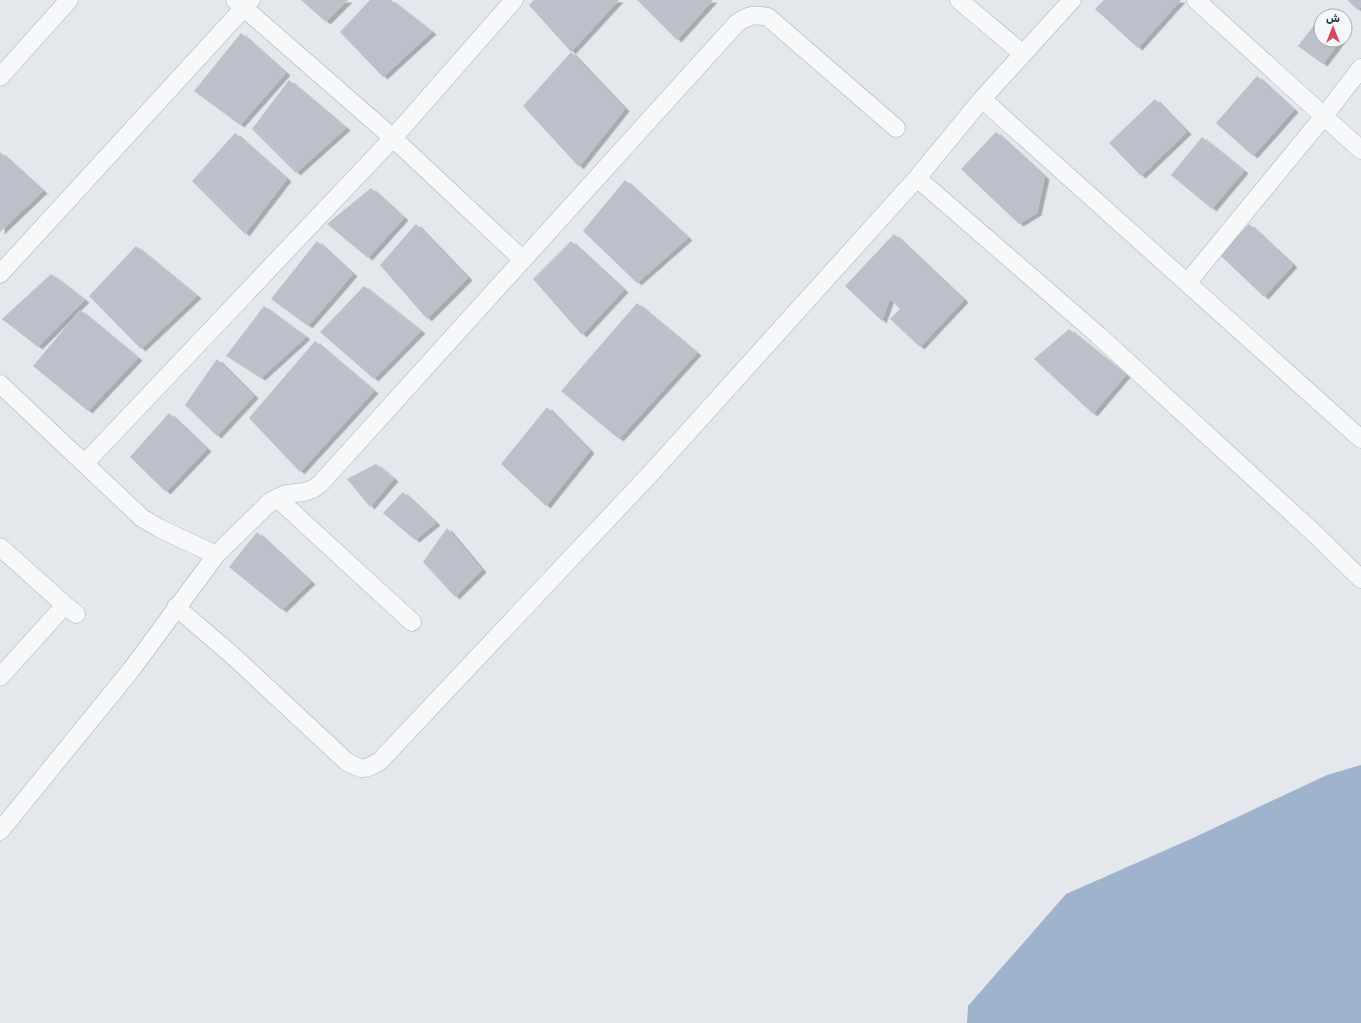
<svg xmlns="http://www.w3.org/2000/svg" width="1361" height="1023" font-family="Rubik,Cairo,sans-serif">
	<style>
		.water { fill: #9fb4cc }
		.building { fill: #bbc0ca; filter: url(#shadow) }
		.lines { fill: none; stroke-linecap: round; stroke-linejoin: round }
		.street-casing { stroke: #a9aeb7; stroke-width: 19 }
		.street { stroke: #f7f8fa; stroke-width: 18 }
	</style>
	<defs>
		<filter id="shadow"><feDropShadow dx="4.5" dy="2.5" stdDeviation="0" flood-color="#0004"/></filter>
	</defs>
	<rect width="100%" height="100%" fill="#e4e7ec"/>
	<path class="water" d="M1361,765V1023H967L968,1006L1066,894L1193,838L1327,775Z"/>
	<path class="building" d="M301,0H348L326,22Z
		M370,0H391L432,32L383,77L340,32Z
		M534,0H619L571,52L529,5Z
		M637,0H713L677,40Z
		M1104,0H1181L1138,48L1095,9Z
		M1347,0H1361V7L1358,10Z
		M1321,16V40H1341L1323,64L1298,46Z
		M241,33L286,73L240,125L194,91Z
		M571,52L625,109L579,167L523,106Z
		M1257,76L1294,110L1253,156L1216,123Z
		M289,80L346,128L296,173L252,129Z
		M1155,99L1187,132L1141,176L1109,143Z
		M996,132L1045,177L1037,213L1019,224L961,169Z
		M235,133L287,179L245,234L192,181Z
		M1202,137L1244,171L1212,209L1171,175Z
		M0,152L43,191L0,232Z
		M625,180L688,238L637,283L583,231Z
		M371,188L404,218L368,258L327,224Z
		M416,224L468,278L427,319L380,265Z
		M1249,224L1293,265L1264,297L1220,255Z
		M894,234L964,300L920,347L890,319L900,309L890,299L882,321L845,286Z
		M317,241L353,274L308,326L271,299Z
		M571,241L624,290L582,335L533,279Z
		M136,246L197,296L141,349L89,296Z
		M51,274L85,300L38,347L2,319Z
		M364,286L421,331L374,379L320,332Z
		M637,303L697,353L619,439L561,391Z
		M264,306L306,337L261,378L226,356Z
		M80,310L138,358L88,411L33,366Z
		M1069,329L1126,375L1093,414L1034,359Z
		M315,341L374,391L300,472L249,418Z
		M217,359L254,396L217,436L185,405Z
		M547,407L590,451L546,506L501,464Z
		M169,413L207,449L166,492L130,457Z
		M376,464L394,479L370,507L347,479Z
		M403,492L436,523L415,540L383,513Z
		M447,528L482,570L455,597L423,562Z
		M257,532L311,582L282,610L229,567Z"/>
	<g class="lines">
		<g class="street-casing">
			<path id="street" d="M235,0L393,138L523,260
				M959,0L1023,54
				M1196,0L1361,150
				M0,77L69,0
				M982,99L1361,439
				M917,178L1098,335L1314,533L1361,579
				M0,274L251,0
				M1187,283L1324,116L1361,68
				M0,384L142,518L159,528L216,555
				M85,463L393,138L514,0
				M277,498L412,622
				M0,547L65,605L76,614
				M176,607L232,655L346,761C362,771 365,770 380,761L652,472L917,178L982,99L1072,0
				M0,677L65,605
				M0,831L131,670L216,555L269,503L277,498L286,494L304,492L313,489L320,484L737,23C749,15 754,14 768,17L896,128"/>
		</g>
		<use href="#street" class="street"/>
	</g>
	<g transform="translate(1333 28)"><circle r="19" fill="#f4f6f9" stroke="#a4a8b1"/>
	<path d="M0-3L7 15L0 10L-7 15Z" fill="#d1495b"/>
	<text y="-6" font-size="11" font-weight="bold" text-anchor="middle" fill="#2b3445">ش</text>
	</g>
</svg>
